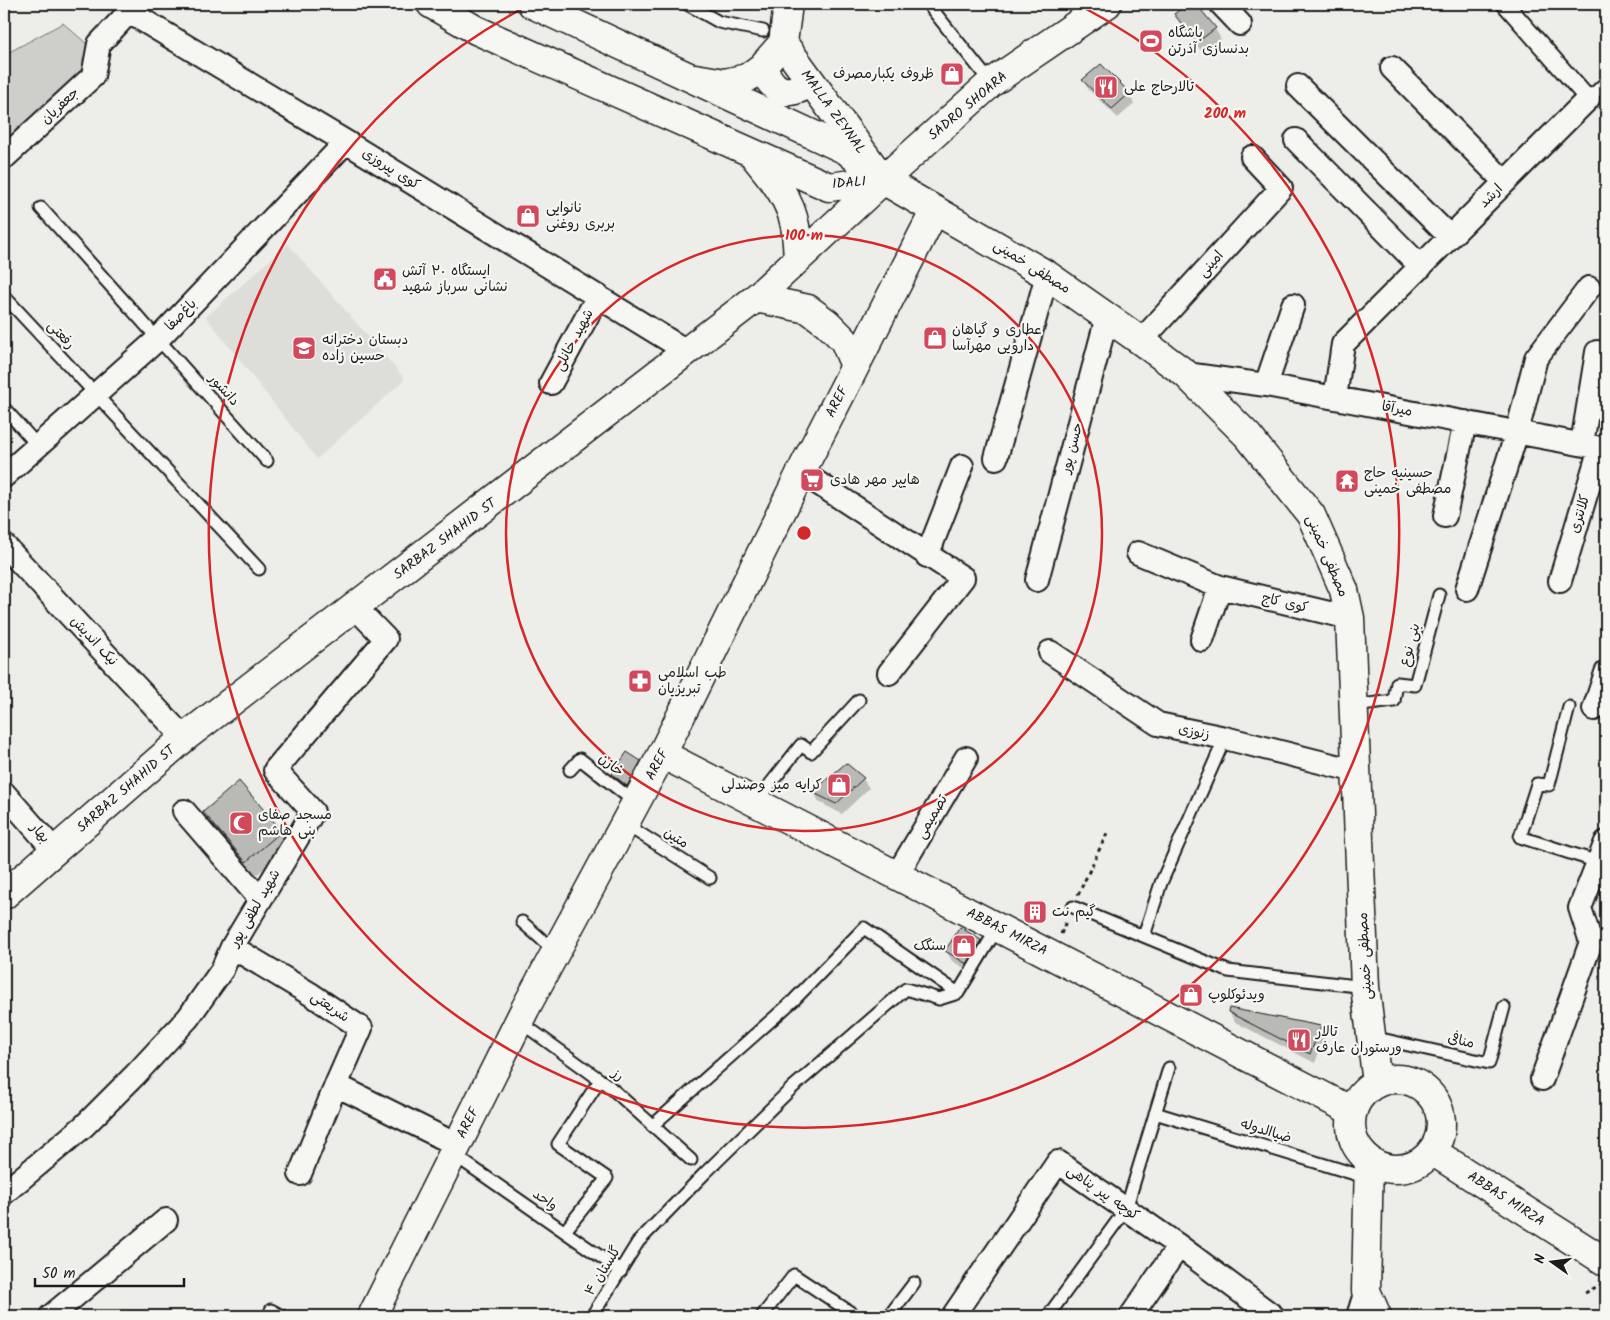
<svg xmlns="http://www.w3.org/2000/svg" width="1610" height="1320" font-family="Kalam,'Playpen Sans Arabic',sans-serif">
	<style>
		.built { fill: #ddddda }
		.green { fill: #cececb; stroke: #757574 }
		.shadow { fill: #0003 }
		.building { fill: #b9b9b6; stroke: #1c1c1c }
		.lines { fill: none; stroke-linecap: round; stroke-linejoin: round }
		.service-casing { stroke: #1c1c1c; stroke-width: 15 }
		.pedestrian-casing { stroke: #1c1c1c; stroke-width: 20 }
		.minor-casing { stroke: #1c1c1c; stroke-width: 26 }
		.tertiary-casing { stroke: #1c1c1c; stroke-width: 31 }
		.secondary-casing { stroke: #1c1c1c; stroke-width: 31 }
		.primary-casing { stroke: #1c1c1c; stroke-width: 31 }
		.path { stroke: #1c1c1c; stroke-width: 3; stroke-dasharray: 4 4; stroke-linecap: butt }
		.service { stroke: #f6f6f2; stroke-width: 11 }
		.pedestrian { stroke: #f6f6f2; stroke-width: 16 }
		.minor { stroke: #f6f6f2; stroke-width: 22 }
		.tertiary { stroke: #f6f6f2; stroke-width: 28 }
		.secondary { stroke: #f6f6f2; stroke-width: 28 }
		.primary { stroke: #f6f6f2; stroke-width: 28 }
		.ring { fill: none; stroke: #d62828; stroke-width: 2.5 }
		.labels { text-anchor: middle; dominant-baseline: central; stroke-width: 4.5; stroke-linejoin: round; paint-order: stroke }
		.poi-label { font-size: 14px; fill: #1c1c1c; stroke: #f6f6f2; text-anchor: start }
		.street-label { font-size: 14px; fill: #1c1c1c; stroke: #f6f6f2 }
		.centre { fill: #d62828; stroke: #f6f6f2; stroke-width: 2.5 }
		.ring-label { font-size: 15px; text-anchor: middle; font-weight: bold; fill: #d62828; stroke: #f6f6f2; stroke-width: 4.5; stroke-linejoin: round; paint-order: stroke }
	</style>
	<rect width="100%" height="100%" fill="#edede9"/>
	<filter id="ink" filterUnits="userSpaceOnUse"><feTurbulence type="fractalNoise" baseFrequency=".02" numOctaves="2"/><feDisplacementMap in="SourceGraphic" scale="10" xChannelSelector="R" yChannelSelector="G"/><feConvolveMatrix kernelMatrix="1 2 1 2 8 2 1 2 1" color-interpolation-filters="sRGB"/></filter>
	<g filter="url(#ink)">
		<path class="built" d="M288,244L405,379L317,459L206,317Z"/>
		<path class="green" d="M63,23L88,45L85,67L4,142V55Z"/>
		<path class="shadow" d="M1189,4H1195L1215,29L1221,39L1202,52L1175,15Z
			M1083,80L1129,94L1134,104L1118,118L1089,90Z
			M640,762L645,771L633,795L619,784L613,774Z
			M846,764L863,779L869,788L842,814L819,802L814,792Z
			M239,782L281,832L290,846L255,876L213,827L204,813Z
			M981,941L986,950L973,973L952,961L947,952Z
			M1229,1012L1320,1027L1325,1036L1315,1063L1235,1022Z"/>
		<path class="building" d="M1187,4H1196L1216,28L1196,43L1174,14Z
			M1101,64L1130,93L1112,109L1082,80Z
			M627,752L641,761L627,786L612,774Z
			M846,763L864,778L836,804L812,792Z
			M239,781L282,831L246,862L203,812Z
			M960,927L981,940L967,964L945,951Z
			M1229,1008L1321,1026L1310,1054L1228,1012Z"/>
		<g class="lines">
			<g class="service-casing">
				<path id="service" d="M687,4L719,22L763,31
					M928,4L991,83
					M1588,99L1606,82
					M41,208L267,461
					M4,296L259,569
					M4,408L38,446
					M1353,706L1394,701L1397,683L1415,685L1439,595
					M1569,707L1549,785L1537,784L1520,837L1598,862
					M570,770L580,759L636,803
					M756,802L801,745L811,752L859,700
					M625,824L710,878
					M1073,907L1228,971L1365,987
					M522,922L556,952
					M1144,936L1161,883L1225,738
					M519,1021L610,1087L691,1160
					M1372,1037L1489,1063L1504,1007
					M1155,1113L1368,1178
					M652,1126L794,1000L864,928L958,993
					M453,1154L621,1271
					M565,1231L607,1178L558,1144L600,1080
					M271,1310L282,1316
					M592,1316L638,1242L705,1173L792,1088L906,989L939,999L958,993L998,927
					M762,1316L794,1275L856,1316
					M889,1316L914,1283
					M1048,1316L1126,1209L1169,1068"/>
			</g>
			<g class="pedestrian-casing">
				<path id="pedestrian" d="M1505,4L1588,99"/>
			</g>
			<g class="minor-casing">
				<path id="minor" d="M1221,4L1240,24
					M1392,68L1505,182
					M1298,86L1450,237
					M1296,140L1421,267
					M4,158L93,76L99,44L129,12L346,142L688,352
					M1141,341L1281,188L1252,157
					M1186,374L1266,385L1606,449
					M551,383L598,296
					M1266,385L1293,305
					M1335,398L1343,344L1588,99
					M1582,444L1597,352
					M996,458L1047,275
					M801,472L963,578L889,673
					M4,476L158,339L346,142
					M1445,516L1465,422
					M4,545L184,738
					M1138,553L1220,587
					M927,556L962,466
					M1037,580L1107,317
					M1560,581L1600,448
					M1467,589L1517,432L1536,358L1589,288
					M1202,640L1220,587L1350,618
					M1050,652L1158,724L1225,738L1356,771
					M1594,709L1606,673
					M4,793L55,851
					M184,811L260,899
					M897,875L966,758
					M232,947L312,995L361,1028L336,1085L457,1145
					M1542,1079L1591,942L1580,908L1606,842
					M300,1174L336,1085
					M4,1193L84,1126L135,1075L188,1018L222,970L232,947L313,812L275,770L386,639L355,607
					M51,1316L166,1220
					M953,1316L1058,1162L1179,1246L1273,1316
					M1131,1316L1179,1246
					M1358,1316L1366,1291"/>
			</g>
			<g class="tertiary-casing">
				<path id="tertiary" d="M1351 1124a45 45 0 1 1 90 0a45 45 0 1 1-90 0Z
					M1369,1161L1366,1291L1377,1316"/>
			</g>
			<g class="secondary-casing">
				<path id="secondary" d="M783,43L883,180L1047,275L1141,341L1186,374L1248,436L1311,515L1344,590L1350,618L1365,987L1377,1083
					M762,67C775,94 785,97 811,83
					M695,78L725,83L747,78L762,67L783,43L788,4
					M883,180L991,83L1107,4
					M756,298L808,309L827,323L844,340L855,366
					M662,754L1352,1111
					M1432,1151L1606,1262
					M372,1316L525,1009L662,754L801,472L935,210"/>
			</g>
			<g class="primary-casing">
				<path id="primary" d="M431,4L476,30L829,187L883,180
					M532,4L846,150L883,180
					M755,157C772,178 790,198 795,226C797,236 797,247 798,258
					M4,895L184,738L756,298L883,180"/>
			</g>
			<path class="path" d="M1078,895L1108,831
				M1061,934L1066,921
				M1585,1293L1602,1284"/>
			<use href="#service" class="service"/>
			<use href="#pedestrian" class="pedestrian"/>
			<use href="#minor" class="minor"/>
			<use href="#tertiary" class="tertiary"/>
			<use href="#secondary" class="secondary"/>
			<use href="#primary" class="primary"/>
		</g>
	</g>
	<g class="ring">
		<circle cx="804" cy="533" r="298"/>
		<path d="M1079 5A595 595 0 1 1 529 5"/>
	</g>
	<defs>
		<g id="stadium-square" transform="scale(1.25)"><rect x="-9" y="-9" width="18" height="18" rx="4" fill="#d1495b" stroke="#f6f6f2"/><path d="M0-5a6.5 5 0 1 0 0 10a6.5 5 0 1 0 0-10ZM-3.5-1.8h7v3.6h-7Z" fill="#fff"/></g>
		<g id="shop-square" transform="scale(1.25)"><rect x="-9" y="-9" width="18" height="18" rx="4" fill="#d1495b" stroke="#f6f6f2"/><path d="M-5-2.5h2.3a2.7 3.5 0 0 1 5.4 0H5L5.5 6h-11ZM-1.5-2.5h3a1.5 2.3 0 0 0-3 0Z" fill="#fff"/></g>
		<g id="restaurant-square" transform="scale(1.25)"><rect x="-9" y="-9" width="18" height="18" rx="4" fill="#d1495b" stroke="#f6f6f2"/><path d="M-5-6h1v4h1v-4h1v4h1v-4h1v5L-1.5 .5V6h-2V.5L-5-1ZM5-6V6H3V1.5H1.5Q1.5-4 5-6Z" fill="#fff"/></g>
		<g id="civic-square" transform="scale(1.25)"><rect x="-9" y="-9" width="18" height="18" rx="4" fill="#d1495b" stroke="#f6f6f2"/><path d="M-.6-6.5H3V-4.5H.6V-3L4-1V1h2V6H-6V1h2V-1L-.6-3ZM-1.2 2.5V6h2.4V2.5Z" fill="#fff"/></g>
		<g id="school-square" transform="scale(1.25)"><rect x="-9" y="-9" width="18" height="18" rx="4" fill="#d1495b" stroke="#f6f6f2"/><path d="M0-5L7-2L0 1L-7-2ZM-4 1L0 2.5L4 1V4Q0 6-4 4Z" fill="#fff"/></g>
		<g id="supermarket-square" transform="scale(1.25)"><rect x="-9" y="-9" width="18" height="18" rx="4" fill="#d1495b" stroke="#f6f6f2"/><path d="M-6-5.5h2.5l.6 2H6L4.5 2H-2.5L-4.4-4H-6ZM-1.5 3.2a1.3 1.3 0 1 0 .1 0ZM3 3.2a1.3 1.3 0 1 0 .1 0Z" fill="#fff"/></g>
		<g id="temple-square" transform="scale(1.25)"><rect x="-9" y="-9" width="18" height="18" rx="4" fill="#d1495b" stroke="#f6f6f2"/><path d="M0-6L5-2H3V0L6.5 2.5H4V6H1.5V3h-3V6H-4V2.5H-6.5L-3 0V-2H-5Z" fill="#fff"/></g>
		<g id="pharmacy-square" transform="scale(1.25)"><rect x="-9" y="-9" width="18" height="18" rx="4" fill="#d1495b" stroke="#f6f6f2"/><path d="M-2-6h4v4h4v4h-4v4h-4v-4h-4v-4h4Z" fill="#fff"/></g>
		<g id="mosque-square" transform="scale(1.25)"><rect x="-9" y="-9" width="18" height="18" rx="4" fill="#d1495b" stroke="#f6f6f2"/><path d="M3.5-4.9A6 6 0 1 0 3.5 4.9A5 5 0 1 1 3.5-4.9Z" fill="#fff"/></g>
		<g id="building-square" transform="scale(1.25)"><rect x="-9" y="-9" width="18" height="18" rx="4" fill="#d1495b" stroke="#f6f6f2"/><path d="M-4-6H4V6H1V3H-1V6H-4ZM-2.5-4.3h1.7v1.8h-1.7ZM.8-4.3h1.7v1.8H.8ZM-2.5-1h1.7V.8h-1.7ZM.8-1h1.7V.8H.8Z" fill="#fff"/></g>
	</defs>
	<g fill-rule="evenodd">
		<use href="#stadium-square" x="1151" y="41"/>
		<use href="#shop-square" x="952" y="74"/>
		<use href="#restaurant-square" x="1106" y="87"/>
		<use href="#shop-square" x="528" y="216"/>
		<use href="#civic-square" x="385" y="279"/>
		<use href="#shop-square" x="935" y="338"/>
		<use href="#school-square" x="304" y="348"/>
		<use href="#supermarket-square" x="812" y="480"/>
		<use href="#temple-square" x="1347" y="481"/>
		<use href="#pharmacy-square" x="640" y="681"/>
		<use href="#shop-square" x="839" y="785"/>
		<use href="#mosque-square" x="241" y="823"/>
		<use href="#building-square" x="1035" y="912"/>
		<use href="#shop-square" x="964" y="946"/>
		<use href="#shop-square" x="1191" y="995"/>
		<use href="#restaurant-square" x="1299" y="1040"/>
	</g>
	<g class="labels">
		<g class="poi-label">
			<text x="1168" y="33">باشگاه<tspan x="1168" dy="16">بدنسازی آذرتن</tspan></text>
			<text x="934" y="74" text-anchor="end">ظروف یکبارمصرف</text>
			<text x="1124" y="87">تالارحاج علی</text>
			<text x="546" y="208">نانوایی<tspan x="546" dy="16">بربری روغنی</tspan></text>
			<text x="402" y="271">ایستگاه ۲۰ آتش<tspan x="402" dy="16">نشانی سرباز شهید</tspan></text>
			<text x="952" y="330">عطاری و گیاهان<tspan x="952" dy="16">دارویی مهرآسا</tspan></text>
			<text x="322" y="340">دبستان دخترانه<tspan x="322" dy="16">حسین زاده</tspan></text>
			<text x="1364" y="473">حسینیه حاج<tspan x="1364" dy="16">مصطفی خمینی</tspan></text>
			<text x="830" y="480">هایپر مهر هادی</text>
			<text x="658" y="673">طب اسلامی<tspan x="658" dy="16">تبریزیان</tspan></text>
			<text x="822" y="785" text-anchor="end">کرایه میز وصندلی</text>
			<text x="258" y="815">مسجد صفای<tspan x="258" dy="16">بنی هاشم</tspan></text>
			<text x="1052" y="912">گیم نت</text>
			<text x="946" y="946" text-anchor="end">سنگک</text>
			<text x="1208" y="995">ویدئوکلوپ</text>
			<text x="1316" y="1032">تالار<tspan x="1316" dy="16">ورستوران عارف</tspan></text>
		</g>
		<g class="street-label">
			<text transform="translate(60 106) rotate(-43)">جعفریان</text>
			<text transform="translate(968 106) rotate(-40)">SADRO SHOARA</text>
			<text transform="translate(833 112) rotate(54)">MALLA ZEYNAL</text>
			<text transform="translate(391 169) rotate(32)">کوی پیروزی</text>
			<text transform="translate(849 183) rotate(-5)">IDALI</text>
			<text transform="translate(1491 196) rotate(-45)">ارشد</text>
			<text transform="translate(1211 264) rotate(-48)">امینی</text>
			<text transform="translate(1032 267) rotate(32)">مصطفی خمینی</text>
			<text transform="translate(181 315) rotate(-46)">باغ‌صفا</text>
			<text transform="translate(61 335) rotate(47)">رفعتی</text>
			<text transform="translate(574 340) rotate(-62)">شهید خانلی</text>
			<text transform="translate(224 390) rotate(48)">دانشور</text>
			<text transform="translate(837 402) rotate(-63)">AREF</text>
			<text transform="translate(1397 409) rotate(11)">میرآقا</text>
			<text transform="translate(1072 448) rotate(-75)">حسن پور</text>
			<text transform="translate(1580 514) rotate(-73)">کلانتری</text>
			<text transform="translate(445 539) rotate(-37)">SARBAZ SHAHID ST</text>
			<text transform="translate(1327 556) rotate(67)">مصطفی خمینی</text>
			<text transform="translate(1285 603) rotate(13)">کوی کاج</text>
			<text transform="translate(94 641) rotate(47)">نیک اندیش</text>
			<text transform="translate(1410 645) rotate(-75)">بنی نوع</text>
			<text transform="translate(1194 732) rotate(12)">زنوزی</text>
			<text transform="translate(611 765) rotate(38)">خازن</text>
			<text transform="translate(657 765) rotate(-62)">AREF</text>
			<text transform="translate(126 789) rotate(-41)">SARBAZ SHAHID ST</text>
			<text transform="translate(932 817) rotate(-60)">تصمیمی</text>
			<text transform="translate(40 833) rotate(49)">بهار</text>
			<text transform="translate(676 838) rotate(33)">متین</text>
			<text transform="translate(255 908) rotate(-60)">شهید لطفی پور</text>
			<text transform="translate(1007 932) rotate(27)">ABBAS MIRZA</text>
			<text transform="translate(1365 956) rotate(-93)">مصطفی خمینی</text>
			<text transform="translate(330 1007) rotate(34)">شریعتی</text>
			<text transform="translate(1461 1041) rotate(13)">منافی</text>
			<text transform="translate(618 1075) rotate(39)">رز</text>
			<text transform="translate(468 1123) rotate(-63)">AREF</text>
			<text transform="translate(1266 1131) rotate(17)">ضیاالدوله</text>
			<text transform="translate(1103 1193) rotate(35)">کوچه پیر پناهی</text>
			<text transform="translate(1506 1199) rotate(33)">ABBAS MIRZA</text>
			<text transform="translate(545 1200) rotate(35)">واحد</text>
			<text transform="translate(603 1271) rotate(-58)">گلستان ۴</text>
		</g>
	</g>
	<circle cx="804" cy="533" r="8" class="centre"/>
	<g class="ring-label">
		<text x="1225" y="118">200 m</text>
		<text x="804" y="240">100 m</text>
	</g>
	<rect width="1610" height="1320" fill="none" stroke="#f6f6f2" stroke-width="20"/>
	<rect x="10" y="10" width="1590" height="1300" fill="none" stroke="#1c1c1c" stroke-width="2" filter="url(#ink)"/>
	<g transform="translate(1552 1262) rotate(284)" stroke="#f6f6f2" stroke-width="4" paint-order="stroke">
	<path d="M0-4L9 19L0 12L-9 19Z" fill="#1c1c1c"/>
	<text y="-8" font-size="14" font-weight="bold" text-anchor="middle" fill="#1c1c1c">N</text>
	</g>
	<path d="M35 1278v8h149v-8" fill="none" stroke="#1c1c1c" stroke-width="2.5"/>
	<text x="42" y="1278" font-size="15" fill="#1c1c1c" stroke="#f6f6f2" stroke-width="4" paint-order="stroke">50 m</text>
</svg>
